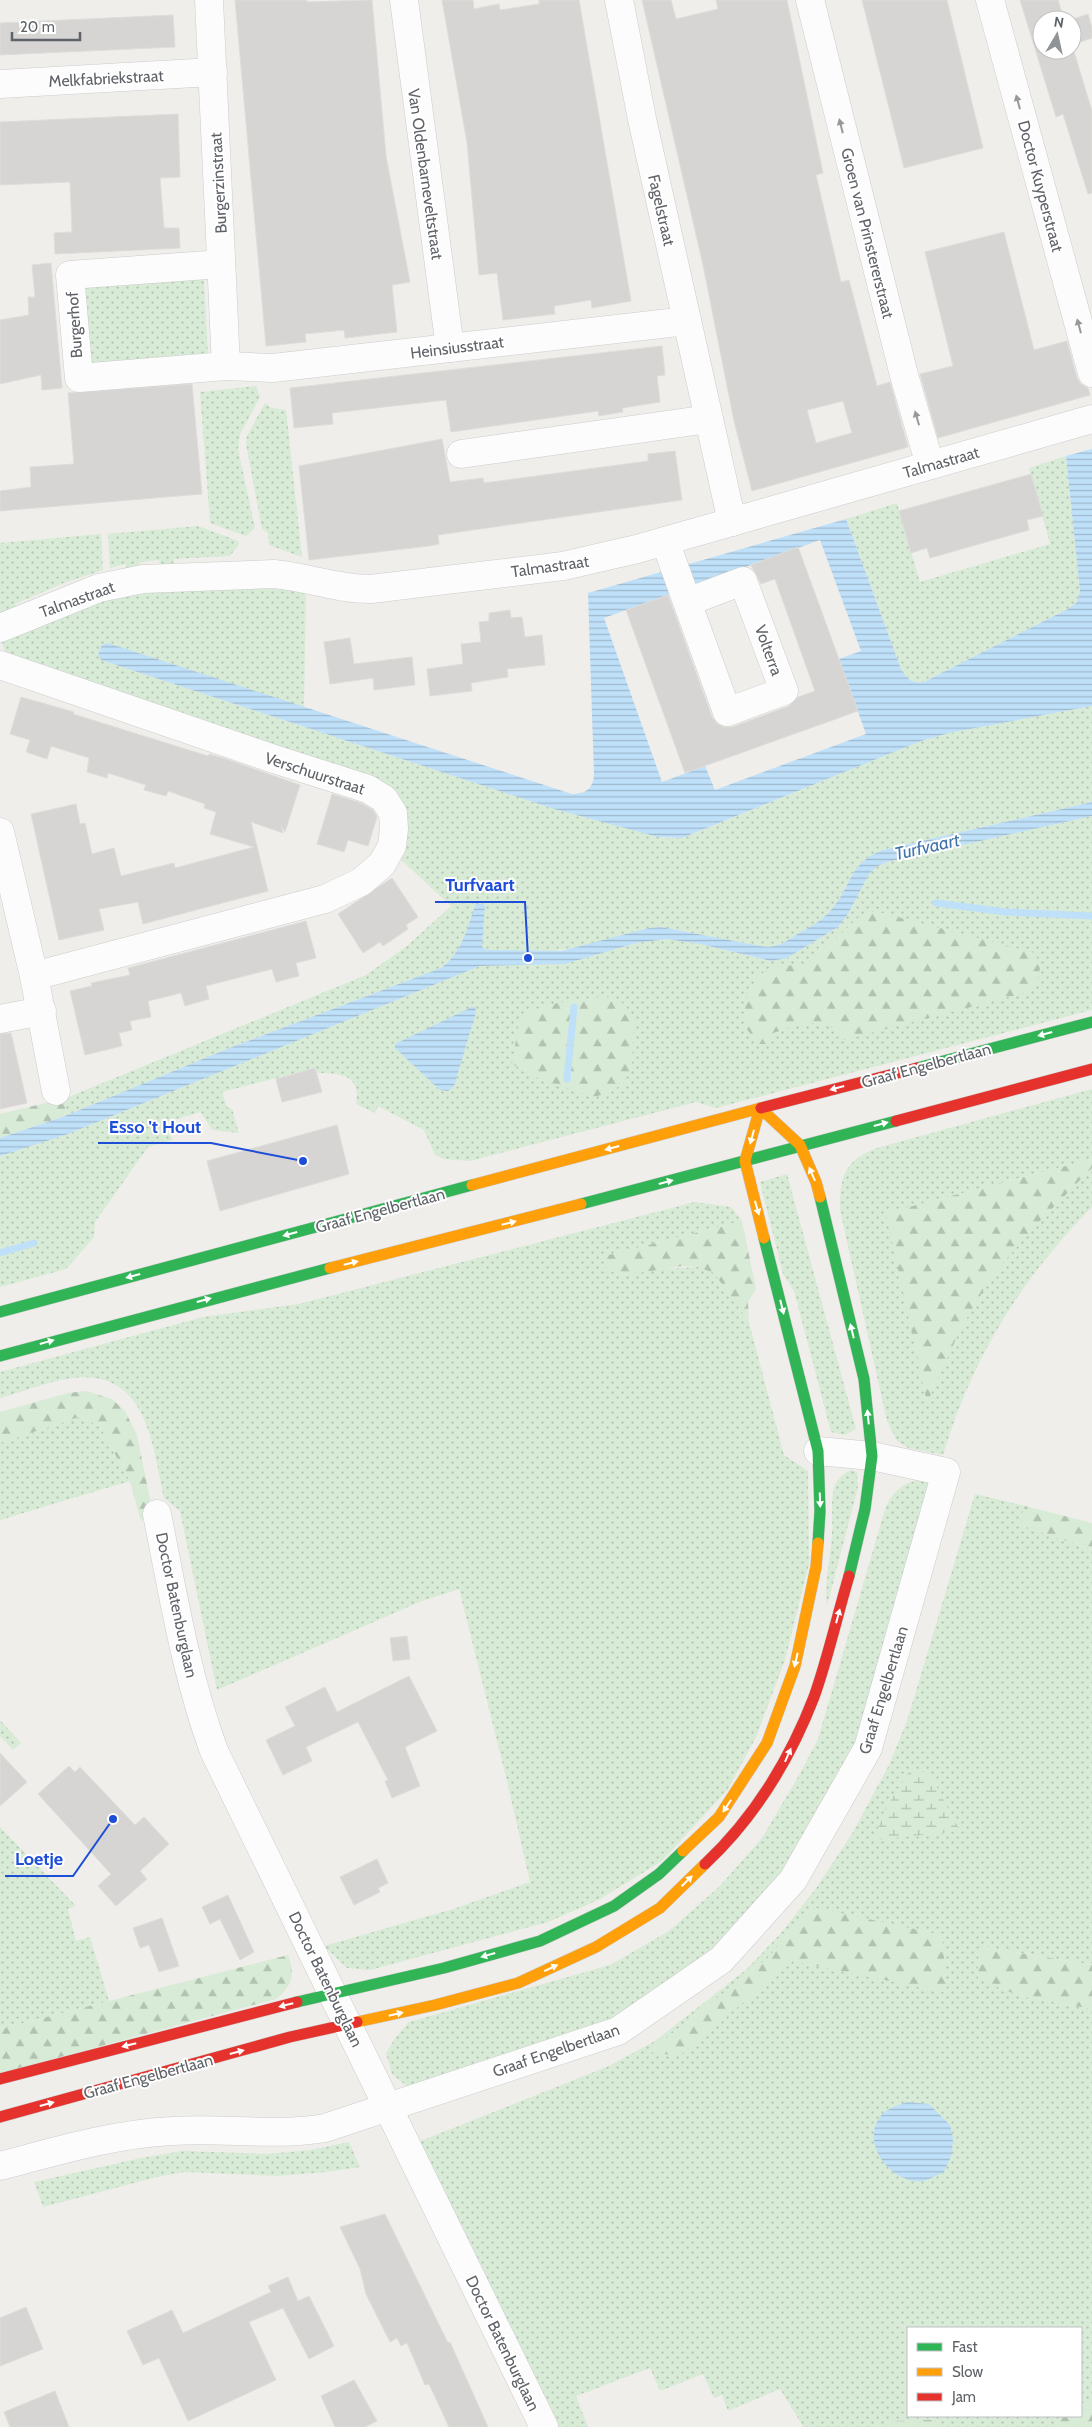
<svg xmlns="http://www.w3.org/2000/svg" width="1092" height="2427" font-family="Cabin,sans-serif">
  <defs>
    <pattern id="grass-dots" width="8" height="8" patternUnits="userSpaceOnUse" patternTransform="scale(1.25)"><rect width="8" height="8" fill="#d8ebd6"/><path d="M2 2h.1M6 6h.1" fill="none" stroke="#b2c2b1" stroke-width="1.8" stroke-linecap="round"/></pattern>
    <pattern id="forest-firs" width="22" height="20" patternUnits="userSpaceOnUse" patternTransform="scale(1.25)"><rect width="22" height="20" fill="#d8ebd6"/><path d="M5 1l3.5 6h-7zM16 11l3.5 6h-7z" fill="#b2c2b1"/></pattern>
    <pattern id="wetland-marsh" width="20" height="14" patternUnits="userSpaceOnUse" patternTransform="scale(1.25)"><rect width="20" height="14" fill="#d8ebd6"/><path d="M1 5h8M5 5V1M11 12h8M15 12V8" fill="none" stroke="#b2c2b1"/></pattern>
    <pattern id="water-rules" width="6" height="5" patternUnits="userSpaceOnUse" patternTransform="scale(1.25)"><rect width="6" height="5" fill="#bfe0f9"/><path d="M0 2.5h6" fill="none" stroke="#9eb9cd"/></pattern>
  </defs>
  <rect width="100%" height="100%" fill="#efeeea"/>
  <!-- grass -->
  <g fill="url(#grass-dots)" fill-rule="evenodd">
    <path d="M204,279L208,357L85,364L81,286Z"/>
    <path d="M256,386L260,397L240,434L238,449L255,528L246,536L210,523L200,392Z"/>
    <path d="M265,403L272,408L286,410L302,557L269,545L268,533L262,529L246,444L247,436Z"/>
    <path d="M1066,456L1080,591L1077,602L1068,609L924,682C912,684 907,679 901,669L846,519L897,503L920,582L1050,544L1029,468Z"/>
    <path d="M198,526L238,541L239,544L230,556L174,559L173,565L160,566L159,560L140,562V566L126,568L125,564L110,568L108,534Z"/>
    <path d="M101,534L103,570L64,583L15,604L18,611L0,617V543Z"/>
    <path d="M217,584L306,589L304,708L108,643L98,655L101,660L554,809L664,838H682L693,834L921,741L949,733L1092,706V802L883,850C849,863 851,885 831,910C822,922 808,928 796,935C784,943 775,949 760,946L661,927L649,928C597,942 542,961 487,950C480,948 471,942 463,939L455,955L441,968L227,1049L65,1116L66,1098L366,975L407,946L451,906L398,857V800L8,660L0,637L139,587Z"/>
    <path d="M1092,816V1010L716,1108L696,1102L470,1161L444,1159L435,1155L424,1130L378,1106L375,1113L356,1104C362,1075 340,1073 317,1073L315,1068L222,1092L227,1107L232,1109L239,1133L212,1130L201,1112L163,1123L173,1140L148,1147L95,1222L94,1237L66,1269L0,1287V1156L68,1134L480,966L565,964L636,943L667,939L700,944L770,961L787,958L838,927L848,914L869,874L876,867L887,862Z"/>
    <path d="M1092,1089V1159L887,1213L927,1402C943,1359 965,1315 991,1277C1016,1240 1060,1200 1092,1168V1207C1022,1277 971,1360 943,1455L908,1448L897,1441L887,1421L840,1210C840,1176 844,1161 877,1148Z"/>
    <path d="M787,1174L856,1429L845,1435L831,1432L794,1291L783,1274L760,1182Z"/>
    <path d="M695,1202L731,1207L742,1221L602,1257L659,1269L698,1267L715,1273L749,1322L784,1455L808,1471L809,1564L785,1660L756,1737L728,1789L662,1861L600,1899L548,1922L370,1970L347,1968L324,1946L453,1909L530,1882L507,1781L459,1589L422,1601L217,1690L180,1511L164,1498C152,1441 146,1365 66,1379C44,1383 22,1392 0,1398V1372L203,1317L299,1304Z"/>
    <path d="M79,1417L99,1425L130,1481L0,1520V1443Z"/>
    <path d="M851,1470L857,1472L858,1487L827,1606C824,1582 831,1557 832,1533C833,1520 831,1506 833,1493C834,1483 841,1474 851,1470Z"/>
    <path d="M918,1480L935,1484L874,1710L836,1793L767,1894L726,1937L673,1981L636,2007L562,2040L409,2088L392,2074L386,2053L396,2037L409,2022L610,1965L669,1931L720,1886L762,1838L798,1777L818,1739L886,1506C894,1491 901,1484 918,1480Z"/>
    <path d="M975,1494L1025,1506L1018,1524L1092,1550V1965L980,1946L978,1978L1020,1996L1092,2009V2400L1081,2404V2328H908V2416H995V2418L999,2416H1064L1050,2427H946L938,2420L895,2421L874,2427H801L803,2426L780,2389L728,2411L722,2395L714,2398L703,2374L660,2391L650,2368L576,2396L588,2427H557L418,2142L609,2066L655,2041L747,1969L781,1933L817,1887L853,1832L889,1765L907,1721ZM812,1907L947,1992L793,1961L650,2051L768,1958ZM929,2104C955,2130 959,2136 944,2172L880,2157L873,2134Z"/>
    <path d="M0,1720L21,1743L13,1750L0,1736Z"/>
    <path d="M0,1827L76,1906L68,1909L76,1941L90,1937L109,2001L0,2029Z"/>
    <path d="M349,2142L360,2167L327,2172L277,2176L184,2172L157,2177L43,2207L34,2182L141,2158L183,2151L267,2154L311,2150Z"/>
  </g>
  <!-- forest -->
  <g fill="url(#forest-firs)">
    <path d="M875,911L1035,953L1040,968L1037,983L1024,993L840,1041L835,1029C815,1017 794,1026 773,1033L770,1044H759L745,1027L743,1018L747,997L757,976L773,967L804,964L813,959L860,916Z"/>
    <path d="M603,997L616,998L625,1005L634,1020L632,1067L623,1084L605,1094L593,1097L532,1076L512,1064L520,1016C546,1003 574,999 603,997Z"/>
    <path d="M66,1098L65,1116L0,1138V1114Z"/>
    <path d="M1092,1159V1168L1035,1226L992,1276L960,1330L927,1403L886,1213Z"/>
    <path d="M742,1221L756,1289L748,1302L749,1322L714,1273L698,1267L683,1266L625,1275L608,1271L601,1257Z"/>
    <path d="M86,1391L112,1399L125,1411L137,1435L151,1504L141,1522L130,1481L99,1425L79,1417L0,1443V1412L68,1393Z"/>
    <path d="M1025,1506L1092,1523V1550L1018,1524Z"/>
    <path d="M812,1907L942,1935L947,1993L793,1961L679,2056L649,2052L768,1958Z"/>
    <path d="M979,1946L1092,1965V2009L1020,1996L978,1979Z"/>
    <path d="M288,1955C296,1975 292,1986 276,1999L0,2073V2029Z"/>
    <path d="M1092,2400V2427H1050L1064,2416H1081V2404Z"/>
    <path d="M923,2420H938L946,2427H874L895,2421Z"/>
  </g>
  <!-- wetland -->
  <path fill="url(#wetland-marsh)" d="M912,1767L931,1776L960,1831L874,1840L884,1811Z"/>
  <!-- water -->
  <g fill="url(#water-rules)" fill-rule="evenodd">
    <path d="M1092,449V706L949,733L921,741L682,838L658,837L554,809L101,660L98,655L102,645L108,643L572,794C585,794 593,789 594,775L588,593L846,519L901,669C907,679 912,684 924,682L1068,609L1077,602L1080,591L1066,456ZM820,540L861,651L839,659L866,734L715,790L705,766L662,782L604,618Z"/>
    <path d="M1092,802V816L887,862L876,867L869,874L848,914L838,927L787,958L771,961L700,944L667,939L636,943L565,964L480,966L68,1134L0,1156V1138L65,1116L227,1049L441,968C462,953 468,926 476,903L485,905L482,947L487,950L561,951L649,928L661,927L760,946C775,949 784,943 796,935C808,928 822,921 831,910C852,886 848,863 883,850Z"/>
    <path d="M472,1007H475L476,1012L454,1086L448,1091L440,1090L395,1048V1044Z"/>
    <path d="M907,2102L929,2104L950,2125L953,2138L952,2154L944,2172C938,2174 930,2180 923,2181C894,2185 862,2147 878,2120C884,2109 896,2106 907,2102Z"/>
  </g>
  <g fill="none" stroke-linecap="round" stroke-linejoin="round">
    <!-- stream -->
    <g stroke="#bfe0f9" stroke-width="7">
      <path d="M936,903L1006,912L1092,916"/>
      <path d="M567,1079L574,1007"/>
      <path d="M0,1253L34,1243"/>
    </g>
  </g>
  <!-- building -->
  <g fill="#d6d5d3" stroke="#deddd9" fill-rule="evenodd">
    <path d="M235,0H307V2L372,0L386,156L410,282L392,285L397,332L345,338L344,330L305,334L306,342L266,346Z"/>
    <path d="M442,0H473L474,9L499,4L500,10L539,4V0H579L631,301L592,308L591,300L554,306L555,314L503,320L497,273L479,275L467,143Z"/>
    <path d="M642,0H671L676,19L718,9L716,0H787L823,173L816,175L841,282L849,280L877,386L890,382L908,447L752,491L734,421L703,265ZM843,401L852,433L816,443L807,410Z"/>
    <path d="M862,0H947L983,148L904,168Z"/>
    <path d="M1020,0H1058L1064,20H1042V50H1072V45L1092,111V193L1088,194L1063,114L1056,117Z"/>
    <path d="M1088,14L1092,28V38L1072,45V20H1070Z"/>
    <path d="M173,15L175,47L0,55V23Z"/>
    <path d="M178,114L180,177L160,178L164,228H179L180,248L55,254L54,233L72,232L70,182L0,185V122Z"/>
    <path d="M1004,232L1034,350L1067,341L1077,378L1081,384L1088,388L1090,395L938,438L920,374L953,366L925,252Z"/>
    <path d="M51,263L62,388L42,390L41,375L0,384V320L29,315L28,297H35L32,265Z"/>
    <path d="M662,346L665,375L657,376L660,402L622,408L623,412L599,416L598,411L451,432L446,400L332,413L333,424L294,428L290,388Z"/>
    <path d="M192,384L202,494L0,511V491L31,487L30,467L74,464L68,393Z"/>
    <path d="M442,439L450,482L483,478L484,483L648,461V454L675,451L682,500L438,535L439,544L429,546L309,560L299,466Z"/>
    <path d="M1031,474L1043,516L1027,520L1029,530L930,558L927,548L911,553L899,511Z"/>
    <path d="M798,547L858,711L685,773L626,610L668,595L712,717L717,724L724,727H732L789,706L798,697L815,691L775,579L761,584L751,565Z"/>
    <path d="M510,610L511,618L522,617L525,637L542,635L545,665L507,669L508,677L471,683L472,691L430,696L427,669L463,664L461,644L481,642L479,622L489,621V613Z"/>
    <path d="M350,638L354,664L412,657L415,685L374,690L373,678L330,684L324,642Z"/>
    <path d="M21,697L74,712L73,714L208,756L209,754L223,758L300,785L285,832L281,826L283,833L251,822L268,891L143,924L138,902L99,909L104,930L59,940L31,814L76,804L80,824L85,823L92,854L114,848L121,876L174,863L175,868L254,847L210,834L216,812L204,808L205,804L168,791L166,796L144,790L146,785L108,773L107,778L87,772L89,758L51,746L47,759L26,752L30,740L10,734Z"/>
    <path d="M332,794L361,803L373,810L377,817L368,846L348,840L344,852L317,844Z"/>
    <path d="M392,878L418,917L406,925L408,929L383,946L380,942L363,953L338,914Z"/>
    <path d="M306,921L316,958L296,963L299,976L276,982L272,969L206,986L209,999L185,1006L181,993L148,1001L151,1017L130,1021L132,1030L119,1033L122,1046L85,1055L70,991L92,986L91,983L130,975L128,968Z"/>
    <path d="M11,1033L27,1103L0,1109V1034Z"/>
    <path d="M315,1068L322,1092L282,1102L276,1079Z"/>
    <path d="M337,1125L349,1174L220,1211L207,1161Z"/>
    <path d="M407,1636L410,1659L393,1661L390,1638Z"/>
    <path d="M409,1676L437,1731L405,1747L420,1786L392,1798L385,1781L388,1780L358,1722L306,1747L312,1761L283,1775L266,1740L295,1726L285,1707L325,1687L337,1712Z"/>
    <path d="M0,1753L27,1782L0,1806Z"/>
    <path d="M69,1766L75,1772L80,1767L135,1825L144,1817L169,1844L140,1871L147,1879L116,1906L98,1886L111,1874L38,1794Z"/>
    <path d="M377,1859L388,1883L378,1888L380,1892L354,1905L340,1877Z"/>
    <path d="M228,1895L254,1952L240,1960L220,1919L210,1924L202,1907Z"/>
    <path d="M162,1918L179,1966L159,1972L149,1945L140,1948L133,1928Z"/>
    <path d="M385,2214L448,2343L450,2342L488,2427H449L429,2384L425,2385L407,2343L401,2346L397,2338L390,2342L366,2294L360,2269L340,2227Z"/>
    <path d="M288,2277L298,2301L309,2296L334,2346L309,2359L283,2308L249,2322L276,2380L188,2421L159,2358L143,2365L127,2331L172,2310L183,2333L271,2292L268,2286Z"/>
    <path d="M26,2307L43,2349L0,2366V2318Z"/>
    <path d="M354,2380L377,2421L365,2427H335L321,2396Z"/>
    <path d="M55,2391L69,2427H10L4,2412Z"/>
  </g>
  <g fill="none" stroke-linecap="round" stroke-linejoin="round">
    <defs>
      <g id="street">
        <path d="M209,0L226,366"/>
        <path d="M404,0L450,348"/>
        <path d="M619,0L642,119L732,522"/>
        <path d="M810,0L904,375L930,465"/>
        <path d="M990,0L1092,373"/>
        <path d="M0,84L213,72"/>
        <path d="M221,264L70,275L79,378L226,366L273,368L687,321"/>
        <path d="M461,454L709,419"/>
        <path d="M665,541L727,712L784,691L743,581L687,602"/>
        <path d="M0,628L99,588L143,579L274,574C308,577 335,589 371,589L563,566L637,549L1092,419"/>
        <path d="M0,665L274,759L368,789L384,799L393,813L394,829L392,846L382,864L361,882L325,899L34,976"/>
        <path d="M0,832L34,976L56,1091"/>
        <path d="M0,1019L42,1011"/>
        <path d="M157,1514C173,1594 186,1675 214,1751L544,2427"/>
        <path d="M0,2166C57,2151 113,2134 172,2131C223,2127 274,2137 325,2128L618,2031L721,1960L793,1880L868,1748L946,1472L872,1456L818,1451"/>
      </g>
      <g id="fast">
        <path d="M917,1068L1092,1022"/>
        <path d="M820,1197L864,1379L872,1456L865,1509L849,1576"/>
        <path d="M581,1204L896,1121"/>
        <path d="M764,1238L818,1451L820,1511L818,1543"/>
        <path d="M0,1312L472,1185"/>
        <path d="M0,1356L330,1268"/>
        <path d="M297,2002L444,1968L540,1941L614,1906L659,1874L683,1851"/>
      </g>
      <g id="slow">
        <path d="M472,1185L761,1108"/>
        <path d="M764,1238L745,1161L760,1108L800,1145L816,1182L820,1197"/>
        <path d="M330,1268L581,1204"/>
        <path d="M683,1851L719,1817L767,1743L795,1666L816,1567L818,1543"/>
        <path d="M357,2022L435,2005L518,1983L596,1947L660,1908L705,1864"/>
      </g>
      <g id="jam">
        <path d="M761,1108L917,1068"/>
        <path d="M896,1121L1092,1069"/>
        <path d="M705,1864C754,1818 790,1759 814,1697C828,1658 837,1616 849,1576"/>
        <path d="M0,2079L297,2002"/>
        <path d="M0,2117L290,2037L357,2022"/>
      </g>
    </defs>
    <!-- street casing -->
    <use href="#street" stroke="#cbcccc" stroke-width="29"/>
    <!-- fast casing -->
    <use href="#fast" stroke="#cacacb" stroke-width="12"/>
    <!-- slow casing -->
    <use href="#slow" stroke="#cacacb" stroke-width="12"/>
    <!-- jam casing -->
    <use href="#jam" stroke="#cacacb" stroke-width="12"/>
    <!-- street -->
    <use href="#street" stroke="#fdfcfc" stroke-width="28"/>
    <!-- fast -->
    <use href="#fast" stroke="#30b455" stroke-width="11"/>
    <!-- slow -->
    <use href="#slow" stroke="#ff9f0a" stroke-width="11"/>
    <!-- jam -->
    <use href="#jam" stroke="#e5322d" stroke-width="11"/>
  </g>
  <!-- one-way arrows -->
  <defs><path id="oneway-solid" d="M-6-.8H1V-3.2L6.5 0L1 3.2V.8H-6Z" transform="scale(1.25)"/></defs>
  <g fill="#96999c">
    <use href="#oneway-solid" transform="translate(1018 102) rotate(-105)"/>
    <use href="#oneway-solid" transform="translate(841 126) rotate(-104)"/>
    <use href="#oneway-solid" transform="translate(1079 326) rotate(-105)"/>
    <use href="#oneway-solid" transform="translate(917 418) rotate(-106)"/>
  </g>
  <g fill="#fff">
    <use href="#oneway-solid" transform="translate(1045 1034) rotate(165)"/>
    <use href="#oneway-solid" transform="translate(837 1088) rotate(165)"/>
    <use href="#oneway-solid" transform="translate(881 1124) rotate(-15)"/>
    <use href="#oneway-solid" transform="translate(752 1137) rotate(106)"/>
    <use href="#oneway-solid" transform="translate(612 1148) rotate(165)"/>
    <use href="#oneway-solid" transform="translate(812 1174) rotate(-114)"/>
    <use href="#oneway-solid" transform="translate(666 1182) rotate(-15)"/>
    <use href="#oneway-solid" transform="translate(757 1208) rotate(74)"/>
    <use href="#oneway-solid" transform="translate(509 1223) rotate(-14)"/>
    <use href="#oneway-solid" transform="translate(290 1234) rotate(165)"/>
    <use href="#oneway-solid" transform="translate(351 1263) rotate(-14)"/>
    <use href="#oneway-solid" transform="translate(133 1276) rotate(165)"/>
    <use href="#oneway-solid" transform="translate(204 1300) rotate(-15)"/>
    <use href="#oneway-solid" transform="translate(782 1307) rotate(76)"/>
    <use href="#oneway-solid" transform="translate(852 1331) rotate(-104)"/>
    <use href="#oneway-solid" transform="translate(47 1342) rotate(-16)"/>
    <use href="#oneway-solid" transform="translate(868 1417) rotate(-96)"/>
    <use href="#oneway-solid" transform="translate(820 1500) rotate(88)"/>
    <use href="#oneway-solid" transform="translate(838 1616) rotate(-75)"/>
    <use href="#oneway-solid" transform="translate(796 1660) rotate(103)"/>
    <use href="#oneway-solid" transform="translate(788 1755) rotate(-66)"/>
    <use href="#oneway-solid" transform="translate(727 1806) rotate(123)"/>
    <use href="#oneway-solid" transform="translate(687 1881) rotate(-44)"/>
    <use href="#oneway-solid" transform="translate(488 1955) rotate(164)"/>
    <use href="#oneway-solid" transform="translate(551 1968) rotate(-25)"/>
    <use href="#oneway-solid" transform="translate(286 2005) rotate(166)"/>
    <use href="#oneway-solid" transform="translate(396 2014) rotate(-13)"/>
    <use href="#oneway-solid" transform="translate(129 2045) rotate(166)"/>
    <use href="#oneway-solid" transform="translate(237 2052) rotate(-15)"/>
    <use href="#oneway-solid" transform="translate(47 2104) rotate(-15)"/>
  </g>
  <g text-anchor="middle" stroke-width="4" stroke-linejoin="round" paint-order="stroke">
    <!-- street labels -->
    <g font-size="16" fill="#5f6368" stroke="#fff">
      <text transform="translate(106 78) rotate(-3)" y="6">Melkfabriekstraat</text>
      <text transform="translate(426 174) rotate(82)" y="6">Van Oldenbarneveltstraat</text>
      <text transform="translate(218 183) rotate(-93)" y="6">Burgerzinstraat</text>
      <text transform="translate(1041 186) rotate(75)" y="6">Doctor Kuyperstraat</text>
      <text transform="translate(662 210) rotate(77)" y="6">Fagelstraat</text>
      <text transform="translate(868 233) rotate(76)" y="6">Groen van Prinstererstraat</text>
      <text transform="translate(74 325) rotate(-94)" y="6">Burgerhof</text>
      <text transform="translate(457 347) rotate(-7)" y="6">Heinsiusstraat</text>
      <text transform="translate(941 462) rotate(-16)" y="6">Talmastraat</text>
      <text transform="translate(550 566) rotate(-8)" y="6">Talmastraat</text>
      <text transform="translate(77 599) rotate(-20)" y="6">Talmastraat</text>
      <text transform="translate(769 650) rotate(70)" y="6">Volterra</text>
      <text transform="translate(315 773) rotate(18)" y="6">Verschuurstraat</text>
      <text transform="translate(926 1065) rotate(-15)" y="6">Graaf Engelbertlaan</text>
      <text transform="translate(380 1210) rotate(-15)" y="6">Graaf Engelbertlaan</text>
      <text transform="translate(177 1605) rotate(78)" y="6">Doctor Batenburglaan</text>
      <text transform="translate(883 1690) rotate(-73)" y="6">Graaf Engelbertlaan</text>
      <text transform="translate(326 1979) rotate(64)" y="6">Doctor Batenburglaan</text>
      <text transform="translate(556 2050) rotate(-19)" y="6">Graaf Engelbertlaan</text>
      <text transform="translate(148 2076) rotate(-15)" y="6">Graaf Engelbertlaan</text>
      <text transform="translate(503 2343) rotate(64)" y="6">Doctor Batenburglaan</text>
    </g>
    <!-- water labels -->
    <g font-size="18" font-style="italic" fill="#4174aa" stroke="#fff">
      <text transform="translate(927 847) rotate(-13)" y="6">Turfvaart</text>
    </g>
  </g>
  <!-- callouts -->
  <path fill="none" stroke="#1d4ed8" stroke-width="2" d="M528 958L525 902H435M303 1161L211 1143H98M113 1819L73 1876H5"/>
  <g fill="#1d4ed8" stroke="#fff" stroke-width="2">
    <circle cx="528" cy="958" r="5"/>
    <circle cx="303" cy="1161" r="5"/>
    <circle cx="113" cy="1819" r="5"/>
  </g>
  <g font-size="18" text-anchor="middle" font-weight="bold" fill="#1d4ed8" stroke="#fff" stroke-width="4" stroke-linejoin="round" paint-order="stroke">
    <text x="480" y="891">Turfvaart</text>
    <text x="155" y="1133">Esso 't Hout</text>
    <text x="39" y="1865">Loetje</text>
  </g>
  <!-- legend -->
  <rect x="907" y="2327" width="175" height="90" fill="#ffffff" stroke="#bfc1c3"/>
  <rect x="917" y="2343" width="25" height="8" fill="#30b455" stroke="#bfc1c3"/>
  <text x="952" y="2352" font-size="15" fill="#5f6368">Fast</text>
  <rect x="917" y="2368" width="25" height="8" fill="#ff9f0a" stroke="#bfc1c3"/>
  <text x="952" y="2377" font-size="15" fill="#5f6368">Slow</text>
  <rect x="917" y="2393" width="25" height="8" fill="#e5322d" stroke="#bfc1c3"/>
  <text x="952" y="2402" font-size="15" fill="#5f6368">Jam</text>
  <!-- north arrow -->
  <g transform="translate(1057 35) rotate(9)"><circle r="24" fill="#ffffff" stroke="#bfc1c3"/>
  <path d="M0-4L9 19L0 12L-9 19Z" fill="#919496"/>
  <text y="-8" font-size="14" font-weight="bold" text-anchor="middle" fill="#5f6368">N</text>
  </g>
  <!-- scale -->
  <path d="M12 32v8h68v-8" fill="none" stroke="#5f6368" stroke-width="2.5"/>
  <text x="20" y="32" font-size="15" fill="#5f6368" stroke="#ffffff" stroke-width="4" paint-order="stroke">20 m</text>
</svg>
